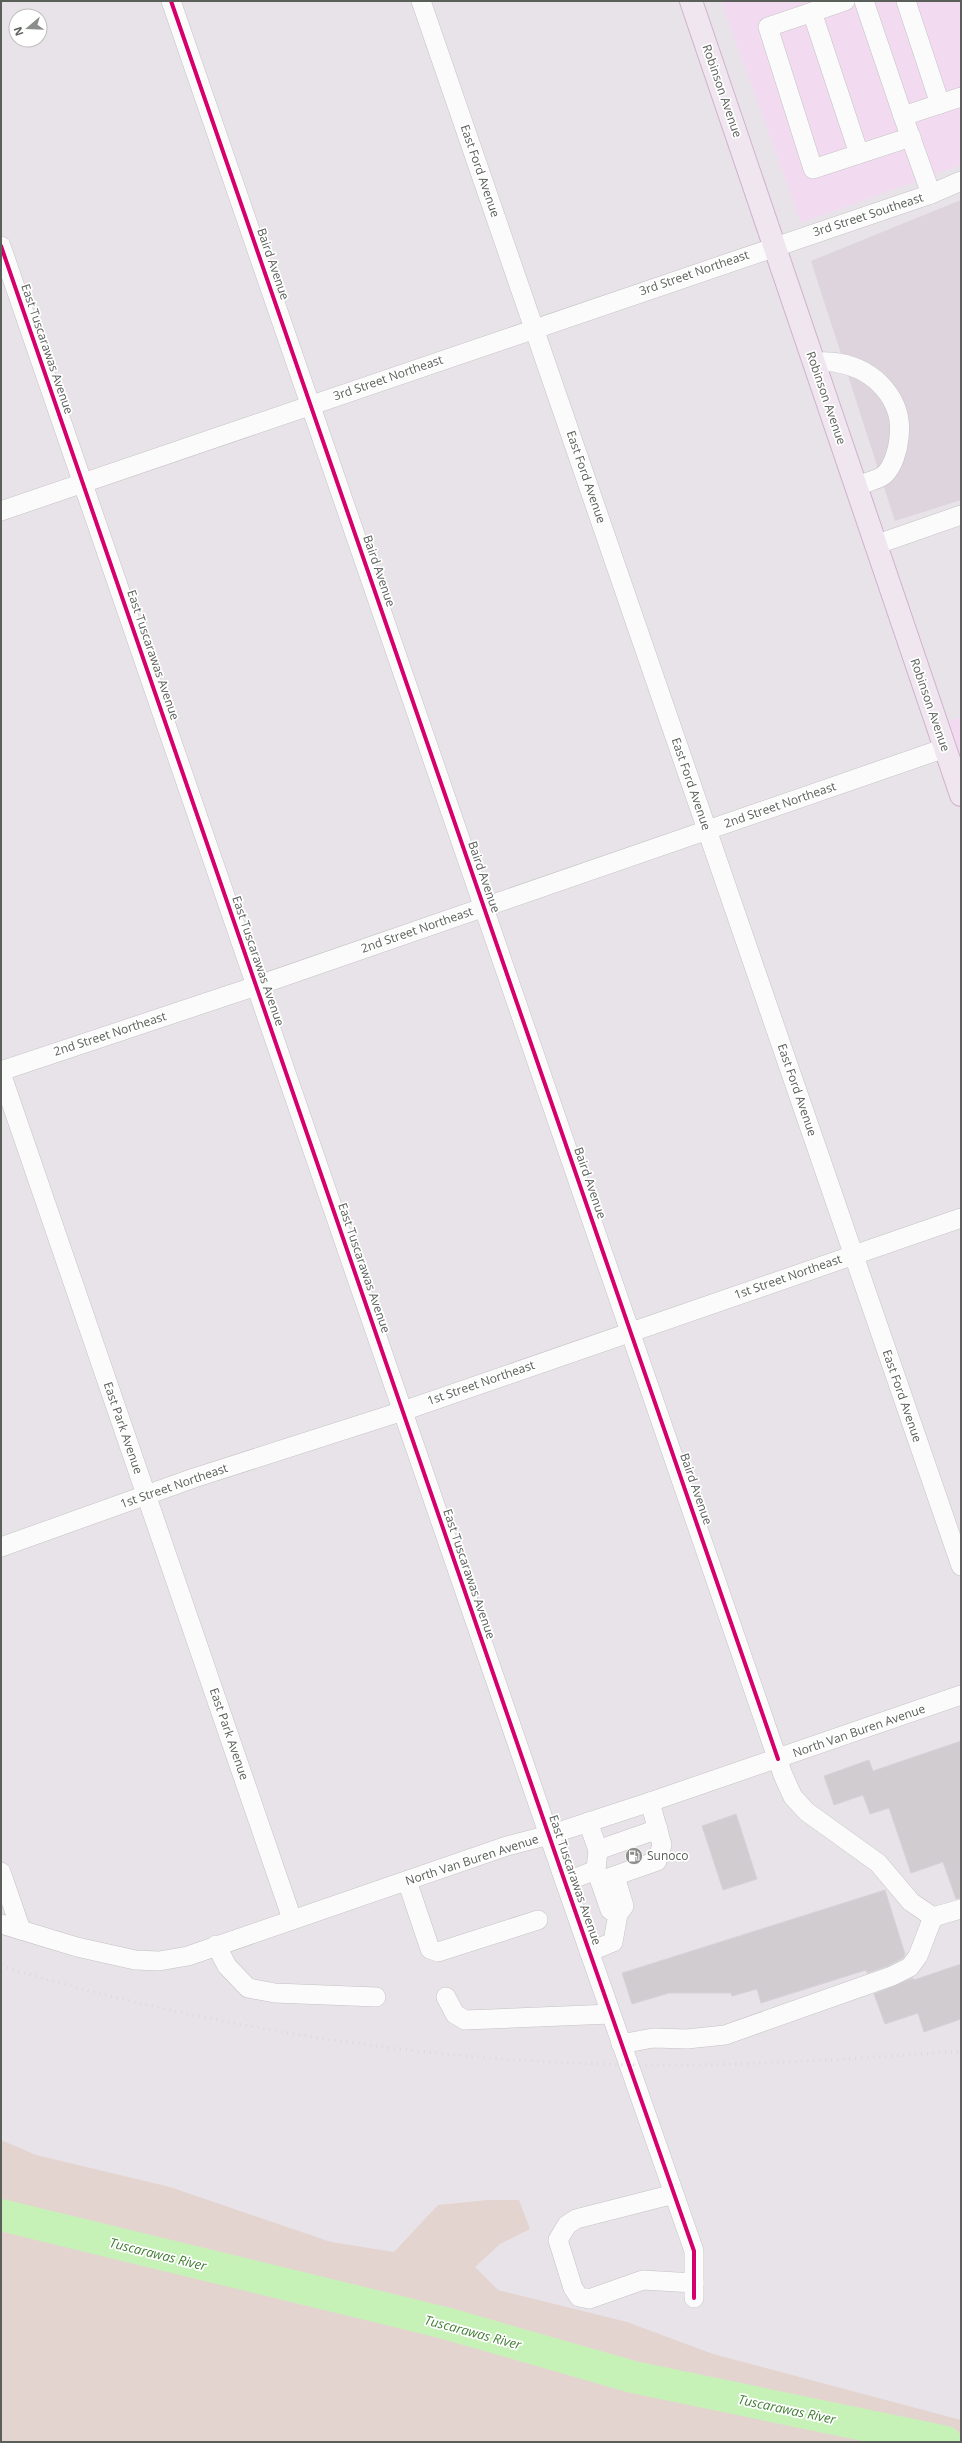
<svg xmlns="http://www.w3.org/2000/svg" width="962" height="2443" font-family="'Open Sans',sans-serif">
  <rect width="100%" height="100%" fill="#e8e3e8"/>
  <!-- commercial -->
  <g fill="#f2dbf1">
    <path d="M721,1H961V165L801,223Z"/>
    <path d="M961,717V795L937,725Z"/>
  </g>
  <!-- education -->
  <path fill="#ddd4dd" d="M961,200V500L895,521L811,261Z"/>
  <!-- green -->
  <path fill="#e4d4d0" d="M1,2140L36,2155L170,2187L331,2242L394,2252L438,2205L488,2200H519L530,2229L500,2244L475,2267L498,2290L627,2322L713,2354L961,2420V2442H1Z"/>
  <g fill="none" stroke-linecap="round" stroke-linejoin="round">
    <!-- river -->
    <path stroke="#c7f2b7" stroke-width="32" d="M1,2215L445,2323L633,2377L946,2442"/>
  </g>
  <!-- building -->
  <g fill="#d0ccd0" stroke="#d7d2d8">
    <path d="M961,1741V1898L956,1899L943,1862L911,1873L889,1808L870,1814L863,1795L834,1805L824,1776L869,1760L873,1771Z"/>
    <path d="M736,1814L757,1879L723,1890L702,1826Z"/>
    <path d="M885,1890L905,1954L903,1958L888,1966L867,1973L866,1970L761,2003L757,1989L732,1996L731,1993H669L632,2004L622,1973Z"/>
    <path d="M961,1964V2019L924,2032L918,2013L885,2024L874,1994L913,1978L914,1980Z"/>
  </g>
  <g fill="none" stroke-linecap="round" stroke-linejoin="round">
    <defs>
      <g id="minor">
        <path d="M171,1L783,1775L793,1797L807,1812L878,1863L911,1902L933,1917L961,1909"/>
        <path d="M421,1L961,1566"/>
        <path d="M845,1L768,27L813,169L911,137"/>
        <path d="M864,1L903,116"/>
        <path d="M906,1L940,104"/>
        <path d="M812,12L859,154"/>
        <path d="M931,194L903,116L961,97"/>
        <path d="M1,246L565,1882L694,2251V2298"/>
        <path d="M814,362C822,362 831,361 838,363C875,369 904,400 899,438C898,450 893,467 884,475C878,480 864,483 856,486"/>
        <path d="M1,511L931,194L961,181"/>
        <path d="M875,545L961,515"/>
        <path d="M1,1071L256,986L945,748"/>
        <path d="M1,1073L292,1919"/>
        <path d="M1,1547L194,1478L403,1411L961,1218"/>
        <path d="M588,1822L598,1850L596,1870L600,1881"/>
        <path d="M598,1850L658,1829"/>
        <path d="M1,1872L21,1930"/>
        <path d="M615,1876L624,1906L618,1914"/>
        <path d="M407,1881L430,1949L438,1952L538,1920"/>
        <path d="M565,1882L596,1870"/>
        <path d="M1,1924L77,1947L135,1960L159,1961L188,1956L507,1846L549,1835L650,1802L961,1695"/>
        <path d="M216,1945L227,1966L248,1988L275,1993L376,1997"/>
        <path d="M589,1952L613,1942L618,1914L610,1910L600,1881L657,1861L662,1845L650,1802"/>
        <path d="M446,1997L455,2014L465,2020L611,2014"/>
        <path d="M621,2044L653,2038L687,2039L725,2035L892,1976L910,1967L918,1956L933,1917"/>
        <path d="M674,2194L576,2219L567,2225L558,2240L573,2288L579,2297L589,2299L643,2280L694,2283"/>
      </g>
      <path id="major" d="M691,1L961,795"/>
    </defs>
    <!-- minor casing -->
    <use href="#minor" stroke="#c4c3c3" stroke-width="20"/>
    <!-- major casing -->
    <use href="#major" stroke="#cfb2ce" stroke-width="24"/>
    <!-- minor -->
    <use href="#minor" stroke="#fcfbfc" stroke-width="19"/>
    <!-- major -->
    <use href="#major" stroke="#f0e6ef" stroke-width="22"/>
    <!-- rail -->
    <path stroke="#dadada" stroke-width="3" stroke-dasharray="1 5" stroke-linecap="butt" d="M1,1966C193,2024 395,2057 596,2064C718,2068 839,2060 961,2051"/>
    <defs>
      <g id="cycleway">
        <path d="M171,1L778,1759"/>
        <path d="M1,246L565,1882L694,2251V2298"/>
      </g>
    </defs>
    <!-- cycleway casing -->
    <use href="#cycleway" stroke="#fff" stroke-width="6"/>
    <!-- cycleway -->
    <use href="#cycleway" stroke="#d6006c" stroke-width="4"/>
  </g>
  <!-- icons -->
  <defs>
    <symbol id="fuel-disc" viewBox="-11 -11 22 22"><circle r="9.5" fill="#8c8e8b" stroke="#fff"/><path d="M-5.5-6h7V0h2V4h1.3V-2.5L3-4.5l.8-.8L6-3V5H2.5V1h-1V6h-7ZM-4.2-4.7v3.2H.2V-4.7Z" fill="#fff"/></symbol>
  </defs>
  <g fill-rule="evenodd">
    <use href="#fuel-disc" x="624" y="1846" width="20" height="20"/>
  </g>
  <g text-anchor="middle" stroke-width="3.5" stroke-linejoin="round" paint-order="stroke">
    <!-- street labels -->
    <g font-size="12" fill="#5a6059" stroke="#fff">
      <text transform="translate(722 91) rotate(71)" y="4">Robinson Avenue</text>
      <text transform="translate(480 171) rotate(71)" y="4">East Ford Avenue</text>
      <text transform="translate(868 215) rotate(-18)" y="4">3rd Street Southeast</text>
      <text transform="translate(273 264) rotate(71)" y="4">Baird Avenue</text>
      <text transform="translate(694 273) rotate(-19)" y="4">3rd Street Northeast</text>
      <text transform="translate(47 349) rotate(71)" y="4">East Tuscarawas Avenue</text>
      <text transform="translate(388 378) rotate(-19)" y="4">3rd Street Northeast</text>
      <text transform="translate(826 398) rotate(71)" y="4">Robinson Avenue</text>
      <text transform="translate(586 477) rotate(71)" y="4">East Ford Avenue</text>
      <text transform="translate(379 571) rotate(71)" y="4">Baird Avenue</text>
      <text transform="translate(153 655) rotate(71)" y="4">East Tuscarawas Avenue</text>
      <text transform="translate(930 705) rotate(71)" y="4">Robinson Avenue</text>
      <text transform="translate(691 784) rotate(71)" y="4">East Ford Avenue</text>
      <text transform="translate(780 805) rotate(-19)" y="4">2nd Street Northeast</text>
      <text transform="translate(484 877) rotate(71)" y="4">Baird Avenue</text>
      <text transform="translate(417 930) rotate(-19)" y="4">2nd Street Northeast</text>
      <text transform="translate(258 961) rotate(71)" y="4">East Tuscarawas Avenue</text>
      <text transform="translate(110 1034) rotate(-18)" y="4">2nd Street Northeast</text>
      <text transform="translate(797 1090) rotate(71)" y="4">East Ford Avenue</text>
      <text transform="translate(590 1183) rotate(71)" y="4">Baird Avenue</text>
      <text transform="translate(364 1268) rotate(71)" y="4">East Tuscarawas Avenue</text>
      <text transform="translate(788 1277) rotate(-19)" y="4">1st Street Northeast</text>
      <text transform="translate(481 1383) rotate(-19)" y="4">1st Street Northeast</text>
      <text transform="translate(902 1396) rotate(71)" y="4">East Ford Avenue</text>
      <text transform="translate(123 1428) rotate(71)" y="4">East Park Avenue</text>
      <text transform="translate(174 1486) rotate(-19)" y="4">1st Street Northeast</text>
      <text transform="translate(696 1489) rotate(71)" y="4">Baird Avenue</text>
      <text transform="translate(469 1574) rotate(71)" y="4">East Tuscarawas Avenue</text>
      <text transform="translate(859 1731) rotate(-19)" y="4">North Van Buren Avenue</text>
      <text transform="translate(229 1734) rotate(71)" y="4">East Park Avenue</text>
      <text transform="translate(472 1860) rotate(-18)" y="4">North Van Buren Avenue</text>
      <text transform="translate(575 1880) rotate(71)" y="4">East Tuscarawas Avenue</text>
    </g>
    <!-- poi labels -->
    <g font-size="12" fill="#5a6059" stroke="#fff" text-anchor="start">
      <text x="647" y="1860">Sunoco</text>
    </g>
    <!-- water labels -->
    <g font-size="13" font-style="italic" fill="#427e34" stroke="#fff">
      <text transform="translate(158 2254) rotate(14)" y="5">Tuscarawas River</text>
      <text transform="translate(473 2332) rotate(15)" y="5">Tuscarawas River</text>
      <text transform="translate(787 2409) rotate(12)" y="5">Tuscarawas River</text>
    </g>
  </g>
  <!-- border -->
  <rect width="962" height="2443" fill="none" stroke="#5a6059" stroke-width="4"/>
  <!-- north arrow -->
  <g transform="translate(28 28) rotate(251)"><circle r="19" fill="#ffffff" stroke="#bdbfbd"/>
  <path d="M0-3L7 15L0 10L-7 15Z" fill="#8c8e8b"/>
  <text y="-6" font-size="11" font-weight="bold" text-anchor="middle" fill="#5a6059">N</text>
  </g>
</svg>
